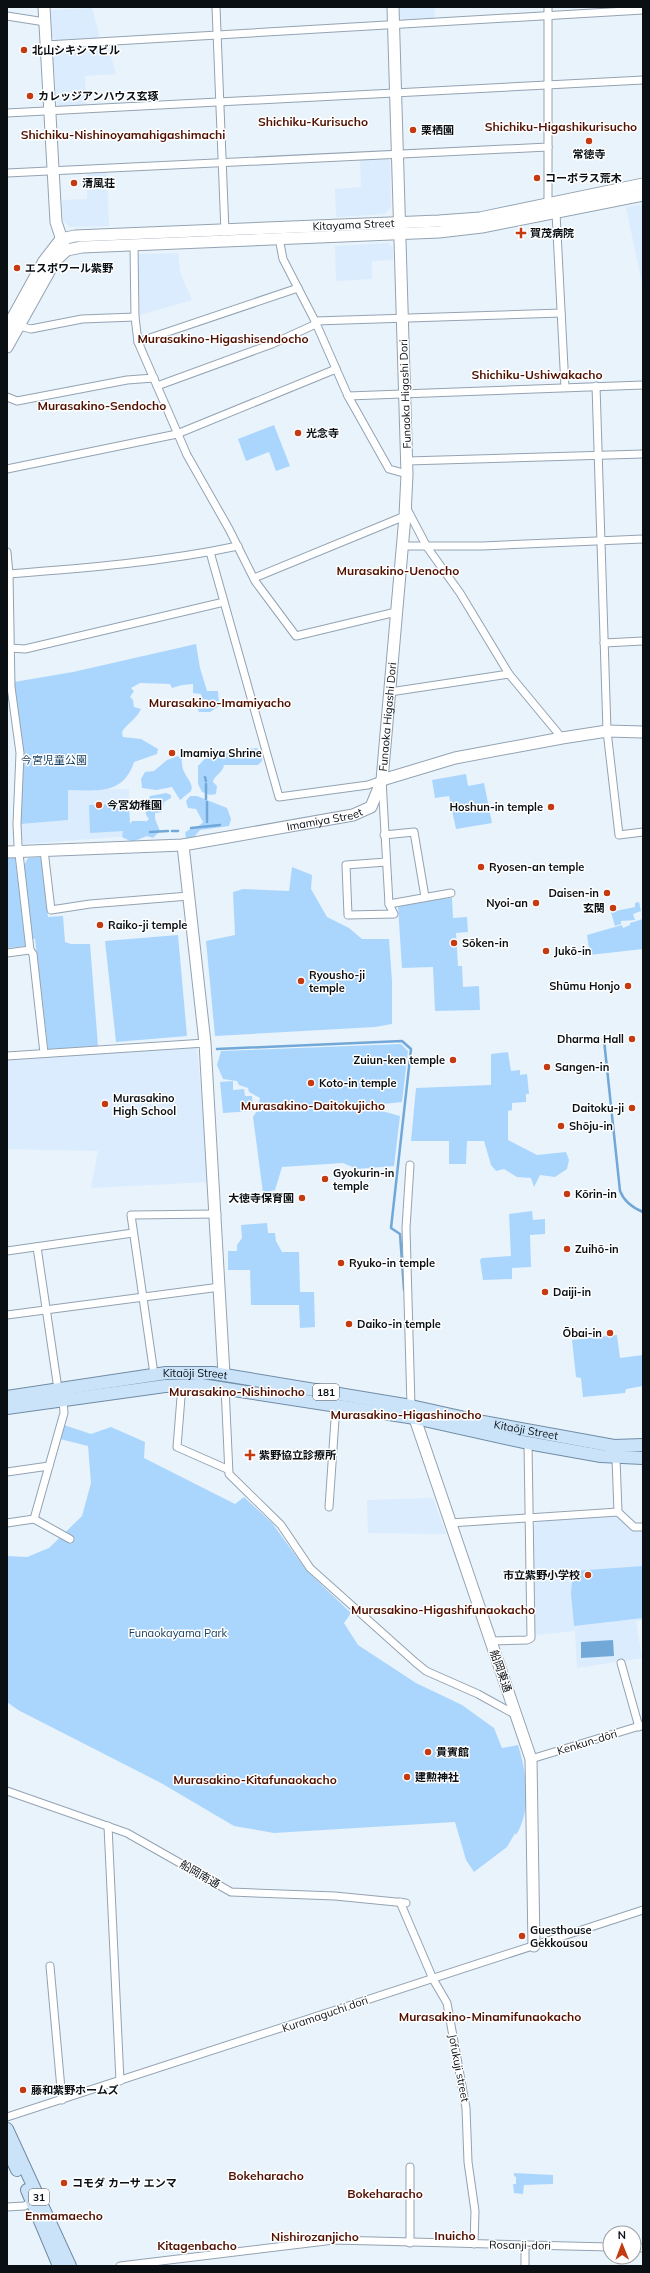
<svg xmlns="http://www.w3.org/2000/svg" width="650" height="2273" font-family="Mulish,'Noto Sans JP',sans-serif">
  <rect width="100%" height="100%" fill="#e9f3fc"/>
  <!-- built -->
  <g fill="#daecfd">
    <path d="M399,7H434L435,18L404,20L399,16Z"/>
    <path d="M92,8L99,34L97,39L57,41L52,37L51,10Z"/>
    <path d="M108,46L116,74L85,76L86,106L60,107L57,106L53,52L56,48Z"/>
    <path d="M386,158L390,161L391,207L384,214L336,217L335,189L361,187L360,159Z"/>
    <path d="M87,172H107L109,226L70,227L63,221L62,200L87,199Z"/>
    <path d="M643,204V289L626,207Z"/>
    <path d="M388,243L393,248V260L372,261V279L336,281L335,246Z"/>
    <path d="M178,253L180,272L192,300L140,315L138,254Z"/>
    <path d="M129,789L130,836L24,844L22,840L21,824L68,820V790Z"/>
    <path d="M197,1046L209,1182L91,1188L98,1151L7,1149V1059Z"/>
    <path d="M433,1498L446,1534L368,1533L367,1500Z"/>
    <path d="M613,1516L619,1518L632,1530L643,1531V1620L636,1621L642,1658L577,1668L575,1631L534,1635L533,1526L540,1519Z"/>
  </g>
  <!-- green -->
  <g fill="#aad6fe">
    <path d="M274,425L290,466L276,471L269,452L246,461L238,439Z"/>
    <path d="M196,644L200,668L207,691H218L219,706L210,712H199L196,705L202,701L201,694L193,693V684L182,685L172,688L170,684L140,683L131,688L134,691L130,697L133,700L134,707L141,709C137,719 127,723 122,732L123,737L141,739L158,749L157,754L134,762C123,796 96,790 68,790V820L21,824L14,682L73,672Z"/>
    <path d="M257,748L262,755V761L258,765H224C223,773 214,775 213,782L217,786L216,794L210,795L202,792L198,784V766L214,749L223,755L235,750L245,751L249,749Z"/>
    <path d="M178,756L182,758C180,776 195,781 191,791L180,800L172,787L156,790L142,788L141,779L145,772L154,771L167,760Z"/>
    <path d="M466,774L468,786L484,783L492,823L456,829L449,796L435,798L432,780Z"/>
    <path d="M166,793L171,795V798L164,802L162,812L155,813V819L160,831L153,838L147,836L132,842L122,837L123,831L90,833L89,805L115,804L116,808H129L130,824L132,821H147L149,819C142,812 147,804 150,796Z"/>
    <path d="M190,796H197L227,808L231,819L229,826L200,830L193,838H186L185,833C190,827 199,828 203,822L196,809L188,808L186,801Z"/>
    <path d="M42,857L48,917L63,916L65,942L71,944H90L98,1046L48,1049L35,939H30L23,867L28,858Z"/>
    <path d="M7,858H15L27,946L7,948Z"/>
    <path d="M292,867L312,875L311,889L327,917L349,928L362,939H389L392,981V1024L375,1027L215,1036L206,941L235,935L233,892L243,889L289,891Z"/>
    <path d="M452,898L453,918L467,917L468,932L456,933L458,966H462L463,987L479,986L480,1010L435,1011L433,967L402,968L398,907L426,900Z"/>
    <path d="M639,902L641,911L633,914L635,920L621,921V924L615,926L611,912L635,907V903Z"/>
    <path d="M643,919V949L590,955L587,935L622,925L623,928L630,925V923Z"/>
    <path d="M178,935L187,1036L116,1042L105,941Z"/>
    <path d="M401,1044L408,1051L402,1102L383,1104L382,1111L400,1116L394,1166L357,1169L343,1163L282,1167L275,1190L263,1193L253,1117L258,1109L260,1098L249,1092L248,1088L239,1085L237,1081L223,1079L217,1065L221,1051Z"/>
    <path d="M508,1052L511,1071L520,1070V1075L527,1074L529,1094H526V1102L512,1103V1110L508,1111V1140L537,1155L566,1152L569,1160L567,1169L555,1177L540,1175L534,1187L531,1178L517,1177L504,1169L496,1171L491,1165L484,1141H467L466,1164H449V1141H411L416,1088L491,1085V1054Z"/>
    <path d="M233,1081V1090L244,1089L245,1096H252L253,1111L223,1113L220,1082Z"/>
    <path d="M532,1211L533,1220L545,1219V1234L530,1235L531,1267L512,1268V1279L483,1280L480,1260L482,1258L511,1256L509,1214Z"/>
    <path d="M267,1223L268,1233H275L276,1241L282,1252H299L300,1292H314L315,1327L300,1328L299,1305H251L250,1270H228V1251H237V1245L242,1238L241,1225Z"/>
    <path d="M617,1335L620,1358L643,1355V1386L626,1389L625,1393L583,1397L581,1378L576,1377L572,1340Z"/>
    <path d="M64,1425L91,1434L111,1427L145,1442L144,1458L235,1504L244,1497L272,1523L307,1571L351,1613L344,1623L358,1645L416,1683L462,1705L494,1728L502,1748L518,1745C527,1773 532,1810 516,1835L515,1833L507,1847L474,1872L466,1860L455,1822L274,1833L234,1826L161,1783L18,1710L7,1702V1556L27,1557L49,1548L82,1516L91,1483L88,1446L60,1439Z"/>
    <path d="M643,1566V1618L574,1626L571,1593L573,1571Z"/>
    <path d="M514,2173L553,2175V2184L524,2185L523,2194L514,2193L513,2184H516V2177L514,2176Z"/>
  </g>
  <!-- water -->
  <path fill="#72a8d8" d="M613,1640L614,1656L581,1658V1642Z"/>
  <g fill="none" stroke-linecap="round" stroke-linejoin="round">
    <!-- stream -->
    <g stroke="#72a8d8" stroke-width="2.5">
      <path d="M205,777L206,781"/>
      <path d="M206,784V799"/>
      <path d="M207,802V822"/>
      <path d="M191,828L220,825"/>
      <path d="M172,831H178"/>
      <path d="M150,832L168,831"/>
      <path d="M604,1040L620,1191C624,1201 633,1208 643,1212"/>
      <path d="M217,1049L402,1041L411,1049L391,1228L400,1234L404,1290"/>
    </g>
    <defs>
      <g id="street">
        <path d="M216,7L225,232"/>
        <path d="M548,7V204L556,213L565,387"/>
        <path d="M7,16L45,22"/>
        <path d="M46,45L643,10"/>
        <path d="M7,113L643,80"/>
        <path d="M7,173L548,147"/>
        <path d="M279,238L283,259L315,321L348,396L389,469L407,474"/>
        <path d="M134,245L135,317L138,342L187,455L229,529L255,581L296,636L396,612"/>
        <path d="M315,321L561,313"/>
        <path d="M19,326L31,329L82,319L135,317"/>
        <path d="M138,342L298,288"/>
        <path d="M157,386L272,344L316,324"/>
        <path d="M596,386L607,731L619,835L643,832"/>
        <path d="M348,396L643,385"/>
        <path d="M7,397L17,401L127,380L154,378"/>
        <path d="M407,461L643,454"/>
        <path d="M7,469L177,434L336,369"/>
        <path d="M406,507L427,547L460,593L509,674L562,738"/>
        <path d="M403,546H482L643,539"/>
        <path d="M7,552L9,574L11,687L20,753L17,824L18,845L30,950L33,954L44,1053"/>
        <path d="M210,552L279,797L368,785L382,780L389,904L394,914L348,915L346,865L386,862"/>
        <path d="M9,574C86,568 163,562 238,546"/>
        <path d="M254,578L405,516"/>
        <path d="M604,643L643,641"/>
        <path d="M9,648L25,649L224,602"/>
        <path d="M390,692L509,674"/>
        <path d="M384,835L414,832L425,897"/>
        <path d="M44,850L51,910L90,904L189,896"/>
        <path d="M389,904L451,893"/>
        <path d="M7,953L30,950"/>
        <path d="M7,1056L205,1043"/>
        <path d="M410,1165L406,1228L411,1406"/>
        <path d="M7,1251L133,1233"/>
        <path d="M7,1315L220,1287"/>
        <path d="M154,1374L131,1215L217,1214"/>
        <path d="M182,1385L177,1447L227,1469"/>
        <path d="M225,1387L229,1474L281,1525L310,1568L415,1662L426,1671L478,1694L516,1715"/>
        <path d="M616,1458L618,1512"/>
        <path d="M7,1472L49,1466"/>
        <path d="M329,1507L336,1405"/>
        <path d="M34,1519L64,1413L63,1399L58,1389L37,1247"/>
        <path d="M7,1523L34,1519L70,1539"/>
        <path d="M450,1523L618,1512L634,1527H643"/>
        <path d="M490,1641L527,1640L531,1638L528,1443"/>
        <path d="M621,1663L639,1727"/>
        <path d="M531,1759L643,1725"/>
        <path d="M7,1791L127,1833L231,1892L335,1896L406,1903"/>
        <path d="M108,1826L120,2081"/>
        <path d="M400,1902L433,1979L447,2003L466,2108L468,2162L475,2211L474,2244"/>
        <path d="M50,1966L62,2100"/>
        <path d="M7,2117L643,1910"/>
        <path d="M7,2207L24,2206L36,2201"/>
        <path d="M410,2243V2167"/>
        <path d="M634,2248H643"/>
        <path d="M120,2266L334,2240L610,2247"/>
        <path d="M525,2266V2245"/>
      </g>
      <g id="secondary">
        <path d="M44,7L56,222L64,246"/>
        <path id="s1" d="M61,239L75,236L439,221L480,218L643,184"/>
        <path d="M7,328L44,261L61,239"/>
        <path d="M7,347L55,261L67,250L82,247L439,232L482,227L643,195"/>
        <path d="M382,780L455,758L562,738L607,731L643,732"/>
        <path d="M183,845L205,1043L224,1374"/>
        <path id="s2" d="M7,852L183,845L353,815L371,807L382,780L405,516L407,474L393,7"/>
        <path d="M412,1410L531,1759L534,1946"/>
      </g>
      <g id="primary">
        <path id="s3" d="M7,1397L166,1373H213L411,1406L483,1422L614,1446L643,1445"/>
        <path d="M7,1408L165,1386L201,1385L415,1418L528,1443L601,1456L643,1458"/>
        <path d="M7,2129L70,2266"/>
        <path d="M7,2149L17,2170"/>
        <path d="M27,2190L59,2266"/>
      </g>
    </defs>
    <!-- street casing -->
    <use href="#street" stroke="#93a3b2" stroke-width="9"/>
    <!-- secondary casing -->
    <use href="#secondary" stroke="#93a3b2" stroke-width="13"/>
    <!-- primary casing -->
    <use href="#primary" stroke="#708ca6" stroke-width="14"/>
    <!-- street -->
    <use href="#street" stroke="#fff" stroke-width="7"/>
    <!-- secondary -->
    <use href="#secondary" stroke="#fff" stroke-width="11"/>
    <!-- primary -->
    <use href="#primary" stroke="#cae3f8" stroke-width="12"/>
  </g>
  <!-- markers -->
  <g fill="#c43b11" stroke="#fff" stroke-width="1.5">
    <circle cx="24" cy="50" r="4"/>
    <circle cx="30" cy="96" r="4"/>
    <circle cx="413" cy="130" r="4"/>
    <circle cx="589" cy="141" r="4"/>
    <circle cx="537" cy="178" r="4"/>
    <circle cx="74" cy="183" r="4"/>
    <path d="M519 227h4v4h4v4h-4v4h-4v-4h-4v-4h4z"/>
    <circle cx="17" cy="268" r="4"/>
    <circle cx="298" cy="433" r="4"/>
    <circle cx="172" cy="753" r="4"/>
    <circle cx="99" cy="805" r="4"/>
    <circle cx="551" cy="807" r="4"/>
    <circle cx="481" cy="867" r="4"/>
    <circle cx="607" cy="893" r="4"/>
    <circle cx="536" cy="903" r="4"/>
    <circle cx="613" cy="908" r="4"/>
    <circle cx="100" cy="925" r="4"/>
    <circle cx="454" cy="943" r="4"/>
    <circle cx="546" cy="951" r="4"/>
    <circle cx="301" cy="981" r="4"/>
    <circle cx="628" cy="986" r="4"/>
    <circle cx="632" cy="1039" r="4"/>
    <circle cx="453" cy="1060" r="4"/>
    <circle cx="547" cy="1067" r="4"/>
    <circle cx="311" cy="1083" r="4"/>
    <circle cx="105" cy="1104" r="4"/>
    <circle cx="632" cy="1108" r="4"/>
    <circle cx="561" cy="1126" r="4"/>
    <circle cx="325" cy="1179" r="4"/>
    <circle cx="567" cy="1194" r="4"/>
    <circle cx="302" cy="1198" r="4"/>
    <circle cx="567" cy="1249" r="4"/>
    <circle cx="341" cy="1263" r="4"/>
    <circle cx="545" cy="1292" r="4"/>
    <circle cx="349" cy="1324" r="4"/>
    <circle cx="610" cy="1333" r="4"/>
    <path d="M248 1449h4v4h4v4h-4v4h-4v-4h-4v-4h4z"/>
    <circle cx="588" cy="1575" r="4"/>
    <circle cx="428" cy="1752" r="4"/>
    <circle cx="407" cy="1777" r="4"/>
    <circle cx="522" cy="1936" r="4"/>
    <circle cx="23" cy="2090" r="4"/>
    <circle cx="64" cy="2183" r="4"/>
  </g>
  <g text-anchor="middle" stroke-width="3" stroke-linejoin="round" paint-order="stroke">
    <!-- shield labels -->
    <g fill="#fff" stroke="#54575a" stroke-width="1">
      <rect x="313" y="1384" width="26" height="16" rx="3"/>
      <rect x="29" y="2189" width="20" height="16" rx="3"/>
    </g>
    <g font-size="10" font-weight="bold" fill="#0a0f14">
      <text x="326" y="1396">181</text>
      <text x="39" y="2201">31</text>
    </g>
    <!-- poi labels -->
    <g font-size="11" font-weight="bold" fill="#0a0f14" stroke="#fff" text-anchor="start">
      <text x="32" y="54">北山シキシマビル</text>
      <text x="38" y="100">カレッジアンハウス玄琢</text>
      <text x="421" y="134">栗栖園</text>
      <text x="589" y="158" text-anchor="middle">常徳寺</text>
      <text x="545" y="182">コーポラス荒木</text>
      <text x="82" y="187">清風荘</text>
      <text x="530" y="237">賀茂病院</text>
      <text x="25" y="272">エスポワール紫野</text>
      <text x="306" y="437">光念寺</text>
      <text x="180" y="757">Imamiya Shrine</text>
      <text x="107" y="809">今宮幼稚園</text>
      <text x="543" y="811" text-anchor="end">Hoshun-in temple</text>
      <text x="489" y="871">Ryosen-an temple</text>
      <text x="599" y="897" text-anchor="end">Daisen-in</text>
      <text x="528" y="907" text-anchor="end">Nyoi-an</text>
      <text x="605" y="912" text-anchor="end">玄関</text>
      <text x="108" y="929">Raiko-ji temple</text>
      <text x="462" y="947">Sōken-in</text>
      <text x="554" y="955">Jukō-in</text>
      <text x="309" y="979">Ryousho-ji<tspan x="309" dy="13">temple</tspan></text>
      <text x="620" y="990" text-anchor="end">Shūmu Honjo</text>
      <text x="624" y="1043" text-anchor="end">Dharma Hall</text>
      <text x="445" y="1064" text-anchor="end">Zuiun-ken temple</text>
      <text x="555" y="1071">Sangen-in</text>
      <text x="319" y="1087">Koto-in temple</text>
      <text x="113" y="1102">Murasakino<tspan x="113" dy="13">High School</tspan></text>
      <text x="624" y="1112" text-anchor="end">Daitoku-ji</text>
      <text x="569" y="1130">Shōju-in</text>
      <text x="333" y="1177">Gyokurin-in<tspan x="333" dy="13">temple</tspan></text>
      <text x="575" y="1198">Kōrin-in</text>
      <text x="294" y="1202" text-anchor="end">大徳寺保育園</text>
      <text x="575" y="1253">Zuihō-in</text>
      <text x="349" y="1267">Ryuko-in temple</text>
      <text x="553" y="1296">Daiji-in</text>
      <text x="357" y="1328">Daiko-in temple</text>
      <text x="602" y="1337" text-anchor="end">Ōbai-in</text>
      <text x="259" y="1459">紫野協立診療所</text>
      <text x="580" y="1579" text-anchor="end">市立紫野小学校</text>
      <text x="436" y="1756">貴賓館</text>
      <text x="415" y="1781">建勲神社</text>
      <text x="530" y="1934">Guesthouse<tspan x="530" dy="13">Gekkousou</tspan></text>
      <text x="31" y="2094">藤和紫野ホームズ</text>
      <text x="72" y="2187">コモダ カーサ エンマ</text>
    </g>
    <!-- street labels -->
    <g font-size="11" fill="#0a0f14" stroke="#fff">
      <text dy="4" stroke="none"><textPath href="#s1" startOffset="293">Kitayama Street</textPath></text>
      <text transform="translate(405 394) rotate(-92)" y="4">Funaoka Higashi Dori</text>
      <text dy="4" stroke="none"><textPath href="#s2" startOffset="461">Funaoka Higashi Dori</textPath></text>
      <text dy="4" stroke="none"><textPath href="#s2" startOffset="320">Imamiya Street</textPath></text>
      <text dy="4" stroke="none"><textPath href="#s3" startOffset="190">Kitaōji Street</textPath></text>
      <text dy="4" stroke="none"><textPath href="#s3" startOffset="526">Kitaōji Street</textPath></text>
      <text transform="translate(501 1671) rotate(71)" y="4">船岡東通</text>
      <text transform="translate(587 1742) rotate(-17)" y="4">Kenkun-dōri</text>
      <text transform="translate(200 1874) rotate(30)" y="4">船岡南通</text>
      <text transform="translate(325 2014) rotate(-19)" y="4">Kuramaguchi dori</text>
      <text transform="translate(459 2068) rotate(79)" y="4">Jofukuji street</text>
      <text transform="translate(520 2245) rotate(1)" y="4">Rosanji-dori</text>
    </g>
    <!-- park labels -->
    <g font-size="11" fill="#163f60" stroke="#fff">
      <text x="54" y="764">今宮児童公園</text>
      <text x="178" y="1637">Funaokayama Park</text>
    </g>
    <!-- neighbourhood labels -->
    <g font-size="12" font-weight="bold" fill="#511000" stroke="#fff">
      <text x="313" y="126">Shichiku-Kurisucho</text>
      <text x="561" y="131">Shichiku-Higashikurisucho</text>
      <text x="123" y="139">Shichiku-Nishinoyamahigashimachi</text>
      <text x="223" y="343">Murasakino-Higashisendocho</text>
      <text x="537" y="379">Shichiku-Ushiwakacho</text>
      <text x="102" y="410">Murasakino-Sendocho</text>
      <text x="398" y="575">Murasakino-Uenocho</text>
      <text x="220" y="707">Murasakino-Imamiyacho</text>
      <text x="313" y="1110">Murasakino-Daitokujicho</text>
      <text x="237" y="1396">Murasakino-Nishinocho</text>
      <text x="406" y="1419">Murasakino-Higashinocho</text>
      <text x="443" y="1614">Murasakino-Higashifunaokacho</text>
      <text x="255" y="1784">Murasakino-Kitafunaokacho</text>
      <text x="490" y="2021">Murasakino-Minamifunaokacho</text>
      <text x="266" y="2180">Bokeharacho</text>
      <text x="385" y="2198">Bokeharacho</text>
      <text x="64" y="2220">Enmamaecho</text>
      <text x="455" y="2240">Inuicho</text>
      <text x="315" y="2241">Nishirozanjicho</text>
      <text x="197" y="2250">Kitagenbacho</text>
    </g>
  </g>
  <!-- border -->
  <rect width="650" height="2273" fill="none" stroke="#0a0f14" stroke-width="16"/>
  <!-- north arrow -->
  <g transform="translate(622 2245) rotate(359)"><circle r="19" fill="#ffffff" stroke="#9d9fa1"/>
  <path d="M0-3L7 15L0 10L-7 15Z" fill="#c43b11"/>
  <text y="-6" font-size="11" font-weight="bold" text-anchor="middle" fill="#0a0f14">N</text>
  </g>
</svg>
